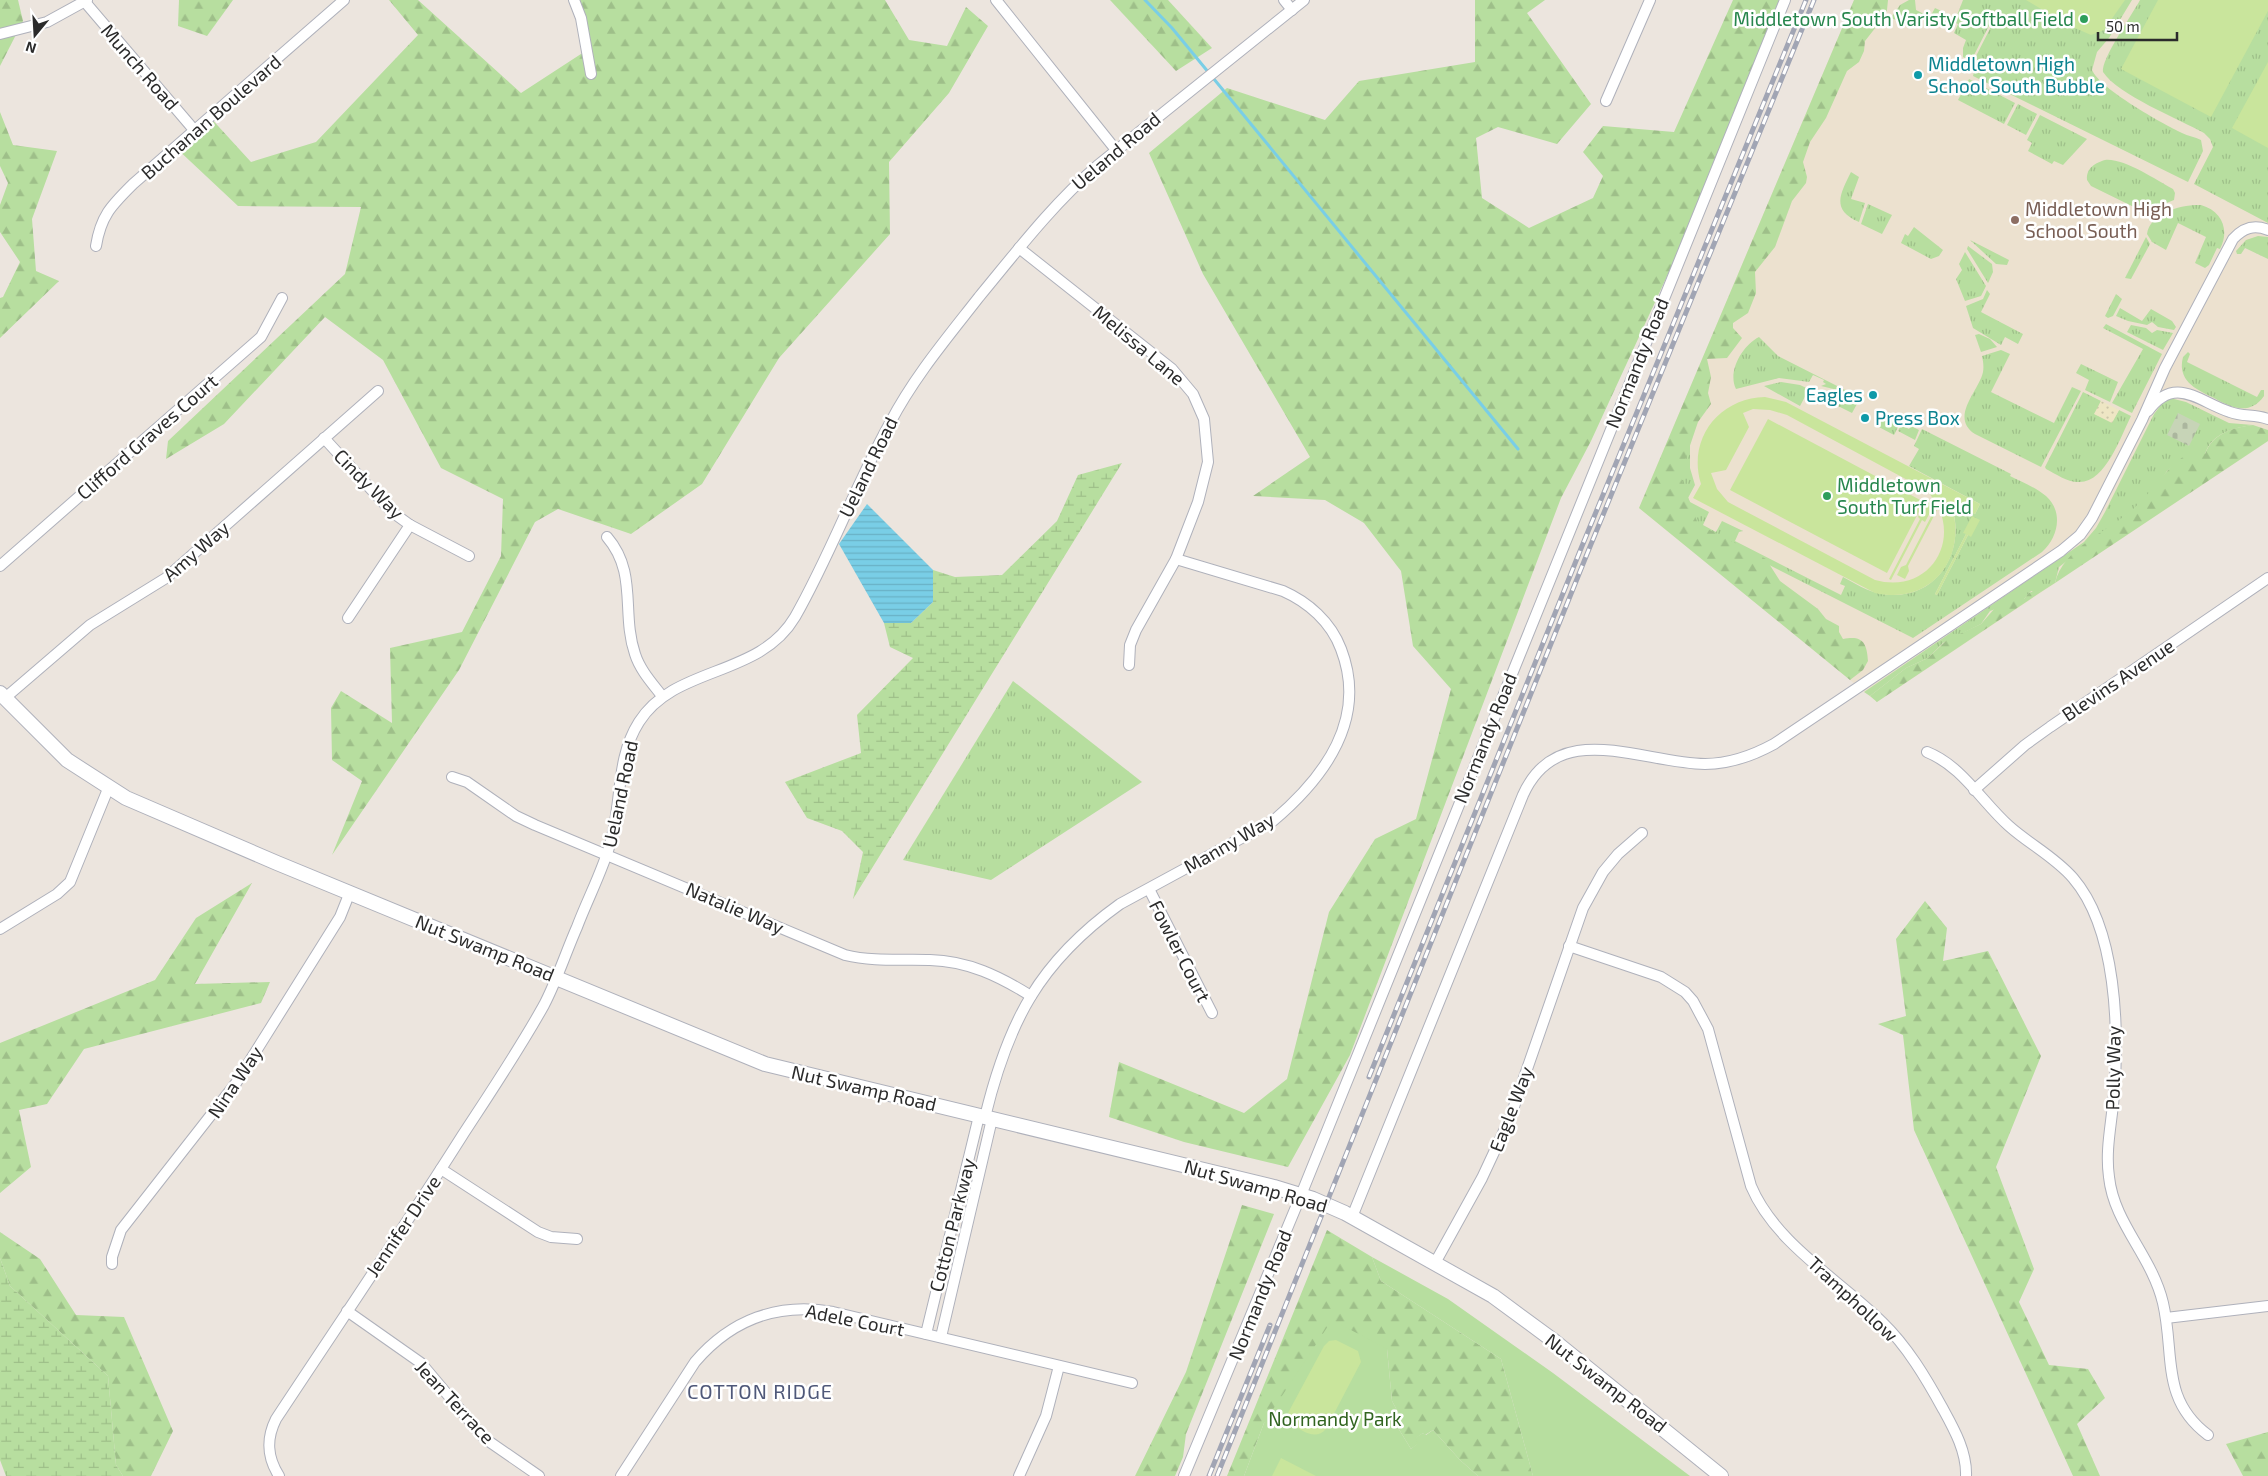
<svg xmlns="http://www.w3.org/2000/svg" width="2268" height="1476" font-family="'Exo 2',sans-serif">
  <defs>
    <pattern id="grass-tufts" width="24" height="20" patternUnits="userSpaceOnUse" patternTransform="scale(1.25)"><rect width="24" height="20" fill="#b7de9f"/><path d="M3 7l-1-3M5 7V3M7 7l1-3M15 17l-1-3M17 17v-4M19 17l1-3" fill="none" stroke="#9ebf89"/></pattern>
    <pattern id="forest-firs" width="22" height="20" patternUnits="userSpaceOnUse" patternTransform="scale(1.25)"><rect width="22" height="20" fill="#b7de9f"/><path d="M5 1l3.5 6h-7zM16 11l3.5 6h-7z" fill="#9ebf89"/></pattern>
    <pattern id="wetland-marsh" width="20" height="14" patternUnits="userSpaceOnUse" patternTransform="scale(1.25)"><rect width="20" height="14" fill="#b7de9f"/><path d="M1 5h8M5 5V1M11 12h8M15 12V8" fill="none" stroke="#9ebf89"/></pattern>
    <pattern id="sand-dots" width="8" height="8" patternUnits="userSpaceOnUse" patternTransform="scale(1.25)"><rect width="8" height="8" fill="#eee6c4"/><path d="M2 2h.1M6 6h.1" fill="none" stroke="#ccc5a9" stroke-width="1.8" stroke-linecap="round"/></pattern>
    <pattern id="cemetery-stones" width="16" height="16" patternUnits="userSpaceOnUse" patternTransform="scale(1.25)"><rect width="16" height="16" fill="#c7d4b7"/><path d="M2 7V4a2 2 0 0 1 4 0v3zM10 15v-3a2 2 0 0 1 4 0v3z" fill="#abb69e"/></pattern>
    <pattern id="water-rules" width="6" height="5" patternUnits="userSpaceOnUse" patternTransform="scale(1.25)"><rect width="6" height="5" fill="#79cee6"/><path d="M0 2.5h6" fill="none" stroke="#69b1c5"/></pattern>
  </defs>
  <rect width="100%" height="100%" fill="#ece5de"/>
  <!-- education -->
  <path fill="#ece1cf" d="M1854,0H2268V441L1877,702L1639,508Z"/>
  <!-- grass -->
  <g fill="url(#grass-tufts)" fill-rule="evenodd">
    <path d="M1909,0H1915L1916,10L1930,17L1935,8L1956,18L1963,0H2132L2109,38L2097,52L2092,70C2100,89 2163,124 2182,133C2188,136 2195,137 2201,140L2203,151L2188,182L1973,76L1976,64L1973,62L1998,13L1996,12L1971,61L1963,57V48L1966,40L1954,33L1958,24L1937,13L1933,22L1919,15L1913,27L1891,18L1900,5Z"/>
    <path d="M2140,0H2268V223L2194,184L2213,147L2210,139L2204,133C2179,119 2118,95 2103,72C2101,59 2132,15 2140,0Z"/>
    <path d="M1969,79L2015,103L2004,124L1958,100Z"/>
    <path d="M2018,104L2037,114L2026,135L2007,125Z"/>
    <path d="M2040,115L2087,139L2063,165L2054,161L2052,164L2028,151L2032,143L2027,140Z"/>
    <path d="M2105,160C2124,158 2156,180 2173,189L2175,193L2174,200L2144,212L2091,186L2087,180C2086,168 2095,163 2105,160Z"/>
    <path d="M1851,172L1859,177L1851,199L1865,203L1859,222C1831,210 1840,194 1851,172Z"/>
    <path d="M1868,204L1892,215L1882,234L1861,224Z"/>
    <path d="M2201,205C2222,211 2230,230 2220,249L2217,248L2209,265L2205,268L2195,263L2206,237L2178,223L2166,250L2152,242L2147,234C2150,213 2181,204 2201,205Z"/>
    <path d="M1914,227L1943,250L1939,256L1931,259L1901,243L1905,234L1908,236Z"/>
    <path d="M2258,236L2268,237V259L2245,248L2241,254H2237L2236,251L2246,240Z"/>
    <path d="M2146,237L2150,244L2131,279L2125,278Z"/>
    <path d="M1970,240L2009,260L2007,265L1996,264Z"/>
    <path d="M1968,246L1992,264L1993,272L1988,283L1967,249Z"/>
    <path d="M1965,252L1986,286L1981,296L1965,301L1956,279L1962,270L1959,264Z"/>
    <path d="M1987,290L1990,294L1981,312L2023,334L2018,344L2005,337L2001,345L1973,328L1966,306L1983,299Z"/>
    <path d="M2116,294L2122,299L2113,316L2108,318L2105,316Z"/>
    <path d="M2120,308L2142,321L2151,309L2172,321L2176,327L2174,330L2158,327L2152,322L2147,325L2128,321L2116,316Z"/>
    <path d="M2106,324L2162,354L2132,413L2112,403L2143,349L2103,328Z"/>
    <path d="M2131,325L2146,328L2152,333L2157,330L2173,333L2163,350L2127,332Z"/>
    <path d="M1979,334L1990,339L1997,347L1981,352L1975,335Z"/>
    <path d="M1759,337L1778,356L1847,391L1846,392L1821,386L1826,384L1823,382L1824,380L1813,375L1809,382L1779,378L1736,389C1727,371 1743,345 1759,337Z"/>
    <path d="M2001,350L2010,354L1991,392L2054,423L2072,387L2081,391L2041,467L1975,434C1949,417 1979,391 1983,372C1984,366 1983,361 1982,356Z"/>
    <path d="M2188,352L2190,354L2187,362L2257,397L2261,390H2264V396C2249,417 2230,407 2212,397C2195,389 2177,380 2183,357Z"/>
    <path d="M2081,364L2118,382L2110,402L2085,390L2089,380L2076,373Z"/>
    <path d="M1781,382L1800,385L1815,392L1814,394L1808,391L1800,406L1764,386Z"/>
    <path d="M1822,391L1835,396L1832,403L1816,395Z"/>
    <path d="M2083,392L2101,401L2095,414L2112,422L2119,410L2131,416C2121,436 2105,484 2078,482C2067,482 2056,474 2046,469L2045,467Z"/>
    <path d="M1839,396L1837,402L1844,405L1847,399L1857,404L1852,413L1834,404Z"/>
    <path d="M2170,398L2186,402L2229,423L2253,425C2233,428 2212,433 2205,454L2187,455L2167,471L2157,486L2132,511L2059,567L2055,583L2041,592L2031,591L2024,599L1990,611L1981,624L1943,643L1928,658L1906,668L1870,696L1864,692L2084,542L2096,528L2105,512L2154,414L2161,405Z"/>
    <path d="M1881,414L1900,423L1894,435L1875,425Z"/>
    <path d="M1901,425L1909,429L1911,426L1919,430L1915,440L1898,431Z"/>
    <path d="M1922,429L2011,474L2010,476C2022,482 2035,487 2046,496C2064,512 2058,538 2042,552L1913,638L1698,529L1677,471L1690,442V468L1695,485L1688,498L1690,502L1709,512L1703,525L1716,532L1722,521L1743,531L1739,532L1735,541L1841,595L1845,586L1840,584L1843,577C1859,586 1874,595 1893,595C1944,595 1967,543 1950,501L1975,514L1980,504L1909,466L1919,449L1914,446ZM1966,534L1971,536L1968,535L1937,595L1935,594Z"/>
    <path d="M1013,681L1142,782L991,880L903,860Z"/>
  </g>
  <!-- forest -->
  <g fill="url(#forest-firs)">
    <path d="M0,0H18L23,21L0,66Z"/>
    <path d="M179,0H233L207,36L178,26Z"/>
    <path d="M389,0H418L521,93L584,52L573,0H885L909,40L947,46L966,7L988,26L949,93L889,162L890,234L779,358L702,484L631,534L558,509L535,522L459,670L332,855L362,781L332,760L331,708L341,691L392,723L390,648L462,632L501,556L503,499L441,468L383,360L325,317L224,424L166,459L168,441L345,274L361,207L238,206L174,146L208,115L251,162L316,142L418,35Z"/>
    <path d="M1110,0H1168L1212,48L1176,71Z"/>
    <path d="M1475,0H1545L1527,13L1591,104L1557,144L1498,127L1476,138L1482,198L1529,228L1593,198L1603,176L1583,152L1603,126L1674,132L1733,0H1779L1715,172L1591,441L1561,498L1350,1055L1288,1167L1184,1142L1109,1117L1119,1062L1244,1113L1287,1079L1329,912L1375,839L1416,819L1451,689L1413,646L1401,571L1364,523L1325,500L1253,496L1310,457L1203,274L1149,153L1227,88L1325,120L1359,81L1475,62Z"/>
    <path d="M1854,0H1888L1887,10L1883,18L1865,41L1864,51L1859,62L1847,71L1826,118L1810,142L1803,162L1807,177L1806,183L1792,201L1775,247L1755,272L1756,293L1748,313L1733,323V328L1742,338L1727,358L1707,359L1711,377L1708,393L1711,404L1698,422L1681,472V478L1698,524L1766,559L1780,581L1818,609L1826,619L1839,626V632L1843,639C1862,635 1867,642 1868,661L1863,670L1850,680L1639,508Z"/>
    <path d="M0,112L13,145L57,151L32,219L36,271L59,281L0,338V298L3,297L20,262L0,232V205L8,183L0,166Z"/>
    <path d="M2253,425L2268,430V441L2055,583C2063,548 2107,532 2132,510C2151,494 2165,468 2186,455C2192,452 2198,453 2205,454C2213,433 2232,428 2253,425Z"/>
    <path d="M2035,590L2041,592L1877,702L1870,696L1906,668L1928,658L1947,640L1981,624L2002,600L2015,596L2024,599L2029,593Z"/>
    <path d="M252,883L195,984L270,982L261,1003L84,1049L47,1104L19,1110L31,1167L0,1193V1043L155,980L196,918Z"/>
    <path d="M1925,901L1947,928L1943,961L1988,951L2041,1056L1996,1167L2034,1269L2019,1302L2049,1365L2088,1369L2105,1398L2077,1424L2100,1476H2073L1914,1130L1903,1035L1878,1024L1906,1016L1896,939Z"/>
    <path d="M1242,1205L1274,1214L1186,1434L1183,1457L1175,1476H1135L1186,1372Z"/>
    <path d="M1327,1230L1372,1257L1381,1281L1501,1359L1533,1476H1478L1460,1460L1433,1430L1425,1435L1423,1433L1416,1438L1419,1443L1411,1449L1392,1418L1399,1414L1392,1401L1387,1349L1264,1423L1244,1476H1227Z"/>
    <path d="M0,1232L40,1259L76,1315L124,1317L173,1431L151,1476H123L116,1465L108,1376L10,1286L0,1258Z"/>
    <path d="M2268,1432V1476H2243L2226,1444Z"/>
  </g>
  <!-- wetland -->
  <g fill="url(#wetland-marsh)">
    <path d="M1122,463L853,899L863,852L842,831L807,818L785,782L861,753L857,715L913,658L890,647L884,623H911L933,602V570L955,577L1002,575L1057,521L1078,475Z"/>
    <path d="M0,1258L10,1286L108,1376L116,1465L123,1476H6L0,1460Z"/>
  </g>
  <!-- sand -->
  <path fill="url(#sand-dots)" d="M2101,401L2119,410L2112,423L2094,414Z"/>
  <!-- cemetery -->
  <path fill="url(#cemetery-stones)" d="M2178,413L2200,424L2189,446L2167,435Z"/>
  <!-- park -->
  <g fill="#b7de9f">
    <path d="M1372,1257L1448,1299L1553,1373L1690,1476H1533L1501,1359L1381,1281Z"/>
    <path d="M1332,1320L1387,1349L1392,1401L1399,1414L1392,1418L1411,1449L1418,1443L1415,1438L1423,1433L1426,1435L1433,1430L1460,1460L1478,1476H1244L1264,1423Z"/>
  </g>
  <!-- pitch -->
  <g fill="#c9e59c" fill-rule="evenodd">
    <path d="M2026,0H2125L2104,30L2091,35L2066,24Z"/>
    <path d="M2158,0H2268V11L2211,117L2121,69Z"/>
    <path d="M2268,62V148L2232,128Z"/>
    <path d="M1765,397L1786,402L1980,504L1975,514L1950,501C1970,555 1933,606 1875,593L1693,498L1701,484C1687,439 1719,398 1765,397ZM1753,409L1770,410L1787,415L1926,490C1967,532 1933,596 1875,580L1728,502L1717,489L1711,473L1726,470L1749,427L1743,413Z"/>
    <path d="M1768,419L1924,502L1887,573L1730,490Z"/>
    <path d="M1927,501L1934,505L1925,522L1922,520L1891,580L1889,579L1920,519L1918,517Z"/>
    <path d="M1935,509L1937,510L1908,566L1909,571L1905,579L1897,575L1901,567L1906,565Z"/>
    <path d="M1972,516L1980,520L1971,537L1968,535L1937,595L1935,594L1966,534L1963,533Z"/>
    <path d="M1336,1340L1358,1351L1361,1362L1326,1429C1316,1441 1302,1431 1292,1424L1288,1413L1324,1346L1329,1341Z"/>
    <path d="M1281,1458L1316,1476H1272Z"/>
  </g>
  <!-- water -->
  <path fill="url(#water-rules)" d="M867,504L933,570V602L911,623H884L839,544Z"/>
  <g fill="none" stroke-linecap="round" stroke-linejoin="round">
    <!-- stream -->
    <path stroke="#79cee6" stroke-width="3" d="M1145,0L1172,28L1518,449"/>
    <defs>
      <g id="minor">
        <path d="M574,0L581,18L591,74"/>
        <path d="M996,0L1116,150"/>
        <path d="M1284,0L1292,10"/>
        <path d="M85,2L195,131"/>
        <path d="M0,34L47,22L87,0"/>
        <path d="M1606,101L1650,0"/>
        <path d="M96,246C101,215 112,205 133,184L344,0"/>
        <path d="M1019,248L1172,369L1193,394L1204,419L1208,462L1198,502L1176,559L1136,630L1130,645L1129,665"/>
        <path d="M2148,411C2175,374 2199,402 2230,412C2243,417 2255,414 2268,419"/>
        <path d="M324,438L392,512L410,525L469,556"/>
        <path d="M607,537C638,573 621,613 635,654C640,670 652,683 662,696"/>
        <path d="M0,566L261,337L282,298"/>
        <path d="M348,618L410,525"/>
        <path d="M5,698L90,625L166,578L378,391"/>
        <path d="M1927,752C1962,766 1982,802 2009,826C2029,844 2055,857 2073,878C2117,929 2119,1030 2114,1094C2112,1122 2105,1149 2109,1177C2114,1224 2152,1256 2163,1303C2175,1354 2160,1399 2208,1435"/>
        <path d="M452,777L467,782L516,816L535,825L845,955C873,962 902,959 930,960C968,961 999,976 1031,996"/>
        <path d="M1974,790L2025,745L2050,727L2268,578"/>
        <path d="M1149,889L1212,1013"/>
        <path d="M0,929L57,894L70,882L108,789"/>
        <path d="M1569,946L1661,977L1685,992L1693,1001L1708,1029L1751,1186C1775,1243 1838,1279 1882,1322C1907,1346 1926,1378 1943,1409C1954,1429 1967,1452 1966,1476"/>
        <path d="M985,1117C1008,1022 1039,962 1120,904L1273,821C1325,777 1368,719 1341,649C1331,622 1308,602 1283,591L1176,559"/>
        <path d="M441,1169L538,1232L551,1237L577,1239"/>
        <path d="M1352,1217L1523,795C1558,717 1641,763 1705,764C1730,764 1752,756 1774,744L2061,551L2080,535L2092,518L2142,420L2165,368L2233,239C2243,228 2254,224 2268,230"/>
        <path d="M1435,1263L1482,1178L1510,1118L1583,908L1603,872L1618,854L1642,833"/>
        <path d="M112,1264V1257L121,1230L236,1083L340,917L350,892"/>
        <path d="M347,1311L421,1363L484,1438L539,1476"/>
        <path d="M2166,1318L2268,1306"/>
        <path d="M926,1334L979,1116"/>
        <path d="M941,1337L992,1119"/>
        <path d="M279,1476C267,1457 266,1439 276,1419C338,1325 402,1231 462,1136C490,1093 519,1050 544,1005C557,980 566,952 577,927C588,898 603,870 611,841C622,801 616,758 639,722C675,665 759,678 795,617C831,554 855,486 890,423C914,377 947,338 979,297C1017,251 1052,205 1097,166L1304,0"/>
        <path d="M621,1476L695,1362C731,1320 778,1302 833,1312L1132,1383"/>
        <path d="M1019,1476L1046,1416L1059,1366"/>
        <path d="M1184,1476L1301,1195L1785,0"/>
      </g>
      <path id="secondary" d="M0,693L67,760L126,798L277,863L765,1064L1274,1187L1313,1199L1345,1213L1493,1296L1554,1341L1721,1476"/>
    </defs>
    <!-- minor casing -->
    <use href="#minor" stroke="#afb1bb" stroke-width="12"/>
    <!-- secondary casing -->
    <use href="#secondary" stroke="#afb1bb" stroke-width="16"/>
    <!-- minor -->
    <use href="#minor" stroke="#fff" stroke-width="10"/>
    <!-- secondary -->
    <use href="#secondary" stroke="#fff" stroke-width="14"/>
    <defs>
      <g id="rail">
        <path d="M1369,1077L1580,551L1806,0"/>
        <path d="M1209,1476L1270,1325"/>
        <path d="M1217,1476L1587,554L1814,0"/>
      </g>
    </defs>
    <!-- rail casing -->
    <use href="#rail" stroke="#a1a5b4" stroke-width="5"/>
    <!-- rail -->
    <use href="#rail" stroke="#fff" stroke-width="3" stroke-dasharray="9" stroke-linecap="butt"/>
  </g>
  <!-- markers -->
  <g fill="#2e9e5b" stroke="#fff" stroke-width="2">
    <circle cx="2084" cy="19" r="5"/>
    <circle cx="1827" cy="496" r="5"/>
  </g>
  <g fill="#0f9aa8" stroke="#fff" stroke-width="2">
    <circle cx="1918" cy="75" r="5"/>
    <circle cx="1873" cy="395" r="5"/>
    <circle cx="1865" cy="418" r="5"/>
  </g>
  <circle fill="#8d6e63" stroke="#fff" stroke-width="2" cx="2015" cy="220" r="5"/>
  <g text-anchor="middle" stroke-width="5" stroke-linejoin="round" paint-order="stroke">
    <!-- leisure labels -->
    <g font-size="19" fill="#27864d" stroke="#fff" text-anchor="end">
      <text x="2074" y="26">Middletown South Varisty Softball Field</text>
      <text x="1837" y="492" text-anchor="start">Middletown<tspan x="1837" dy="22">South Turf Field</tspan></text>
    </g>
    <!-- culture labels -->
    <g font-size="19" fill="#0d838f" stroke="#fff" text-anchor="start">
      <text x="1928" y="71">Middletown High<tspan x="1928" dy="22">School South Bubble</tspan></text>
      <text x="1863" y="402" text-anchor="end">Eagles</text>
      <text x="1875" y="425">Press Box</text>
    </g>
    <!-- street labels -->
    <g font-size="19" fill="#2b2b2b" stroke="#fff">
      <text transform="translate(140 67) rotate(49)" y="7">Munch Road</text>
      <text transform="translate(211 117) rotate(-41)" y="7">Buchanan Boulevard</text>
      <text transform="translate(1116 151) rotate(-40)" y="7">Ueland Road</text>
      <text transform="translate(1139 345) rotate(40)" y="7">Melissa Lane</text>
      <text transform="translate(1637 363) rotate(-68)" y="7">Normandy Road</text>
      <text transform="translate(147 437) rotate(-41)" y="7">Clifford Graves Court</text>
      <text transform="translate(868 467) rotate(-64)" y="7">Ueland Road</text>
      <text transform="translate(369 484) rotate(45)" y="7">Cindy Way</text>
      <text transform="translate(196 551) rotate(-41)" y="7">Amy Way</text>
      <text transform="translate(2118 680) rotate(-34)" y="7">Blevins Avenue</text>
      <text transform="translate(1485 738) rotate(-68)" y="7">Normandy Road</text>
      <text transform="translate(620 794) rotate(-78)" y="7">Ueland Road</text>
      <text transform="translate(1229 843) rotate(-30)" y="7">Manny Way</text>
      <text transform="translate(735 908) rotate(23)" y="7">Natalie Way</text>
      <text transform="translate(485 948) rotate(22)" y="7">Nut Swamp Road</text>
      <text transform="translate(1180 951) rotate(63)" y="7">Fowler Court</text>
      <text transform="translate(2113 1068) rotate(-89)" y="7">Polly Way</text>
      <text transform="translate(235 1082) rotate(-56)" y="7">Nina Way</text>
      <text transform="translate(864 1088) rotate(13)" y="7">Nut Swamp Road</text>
      <text transform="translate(1511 1109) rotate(-69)" y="7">Eagle Way</text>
      <text transform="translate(1256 1186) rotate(16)" y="7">Nut Swamp Road</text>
      <text transform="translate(952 1225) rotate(-76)" y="7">Cotton Parkway</text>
      <text transform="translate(403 1226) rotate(-56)" y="7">Jennifer Drive</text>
      <text transform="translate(1260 1295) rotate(-68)" y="7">Normandy Road</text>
      <text transform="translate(1853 1299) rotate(43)" y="7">Tramphollow</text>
      <text transform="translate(855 1320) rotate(11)" y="7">Adele Court</text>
      <text transform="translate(1606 1383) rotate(38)" y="7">Nut Swamp Road</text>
      <text transform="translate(455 1402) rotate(47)" y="7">Jean Terrace</text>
    </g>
    <!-- education labels -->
    <g font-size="19" fill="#785e54" stroke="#fff" text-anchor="start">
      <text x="2025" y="216">Middletown High<tspan x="2025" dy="22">School South</tspan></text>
    </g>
    <!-- park labels -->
    <g font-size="19" fill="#316420" stroke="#fff">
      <text x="1335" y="1426">Normandy Park</text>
    </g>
    <!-- neighbourhood labels -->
    <g font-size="20" letter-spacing="1" fill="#4f5879" stroke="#fff">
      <text x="760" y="1399">COTTON RIDGE</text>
    </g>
  </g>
  <!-- north arrow -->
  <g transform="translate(35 35) rotate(198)" stroke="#ffffff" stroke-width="4" paint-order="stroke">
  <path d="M0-4L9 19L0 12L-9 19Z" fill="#2b2b2b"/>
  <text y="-8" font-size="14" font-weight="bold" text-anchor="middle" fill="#2b2b2b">N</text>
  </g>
  <!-- scale -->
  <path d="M2098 32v8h79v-8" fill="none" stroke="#2b2b2b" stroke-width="2.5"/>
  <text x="2106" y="32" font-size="15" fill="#2b2b2b" stroke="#ffffff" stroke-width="4" paint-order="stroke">50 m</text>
</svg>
